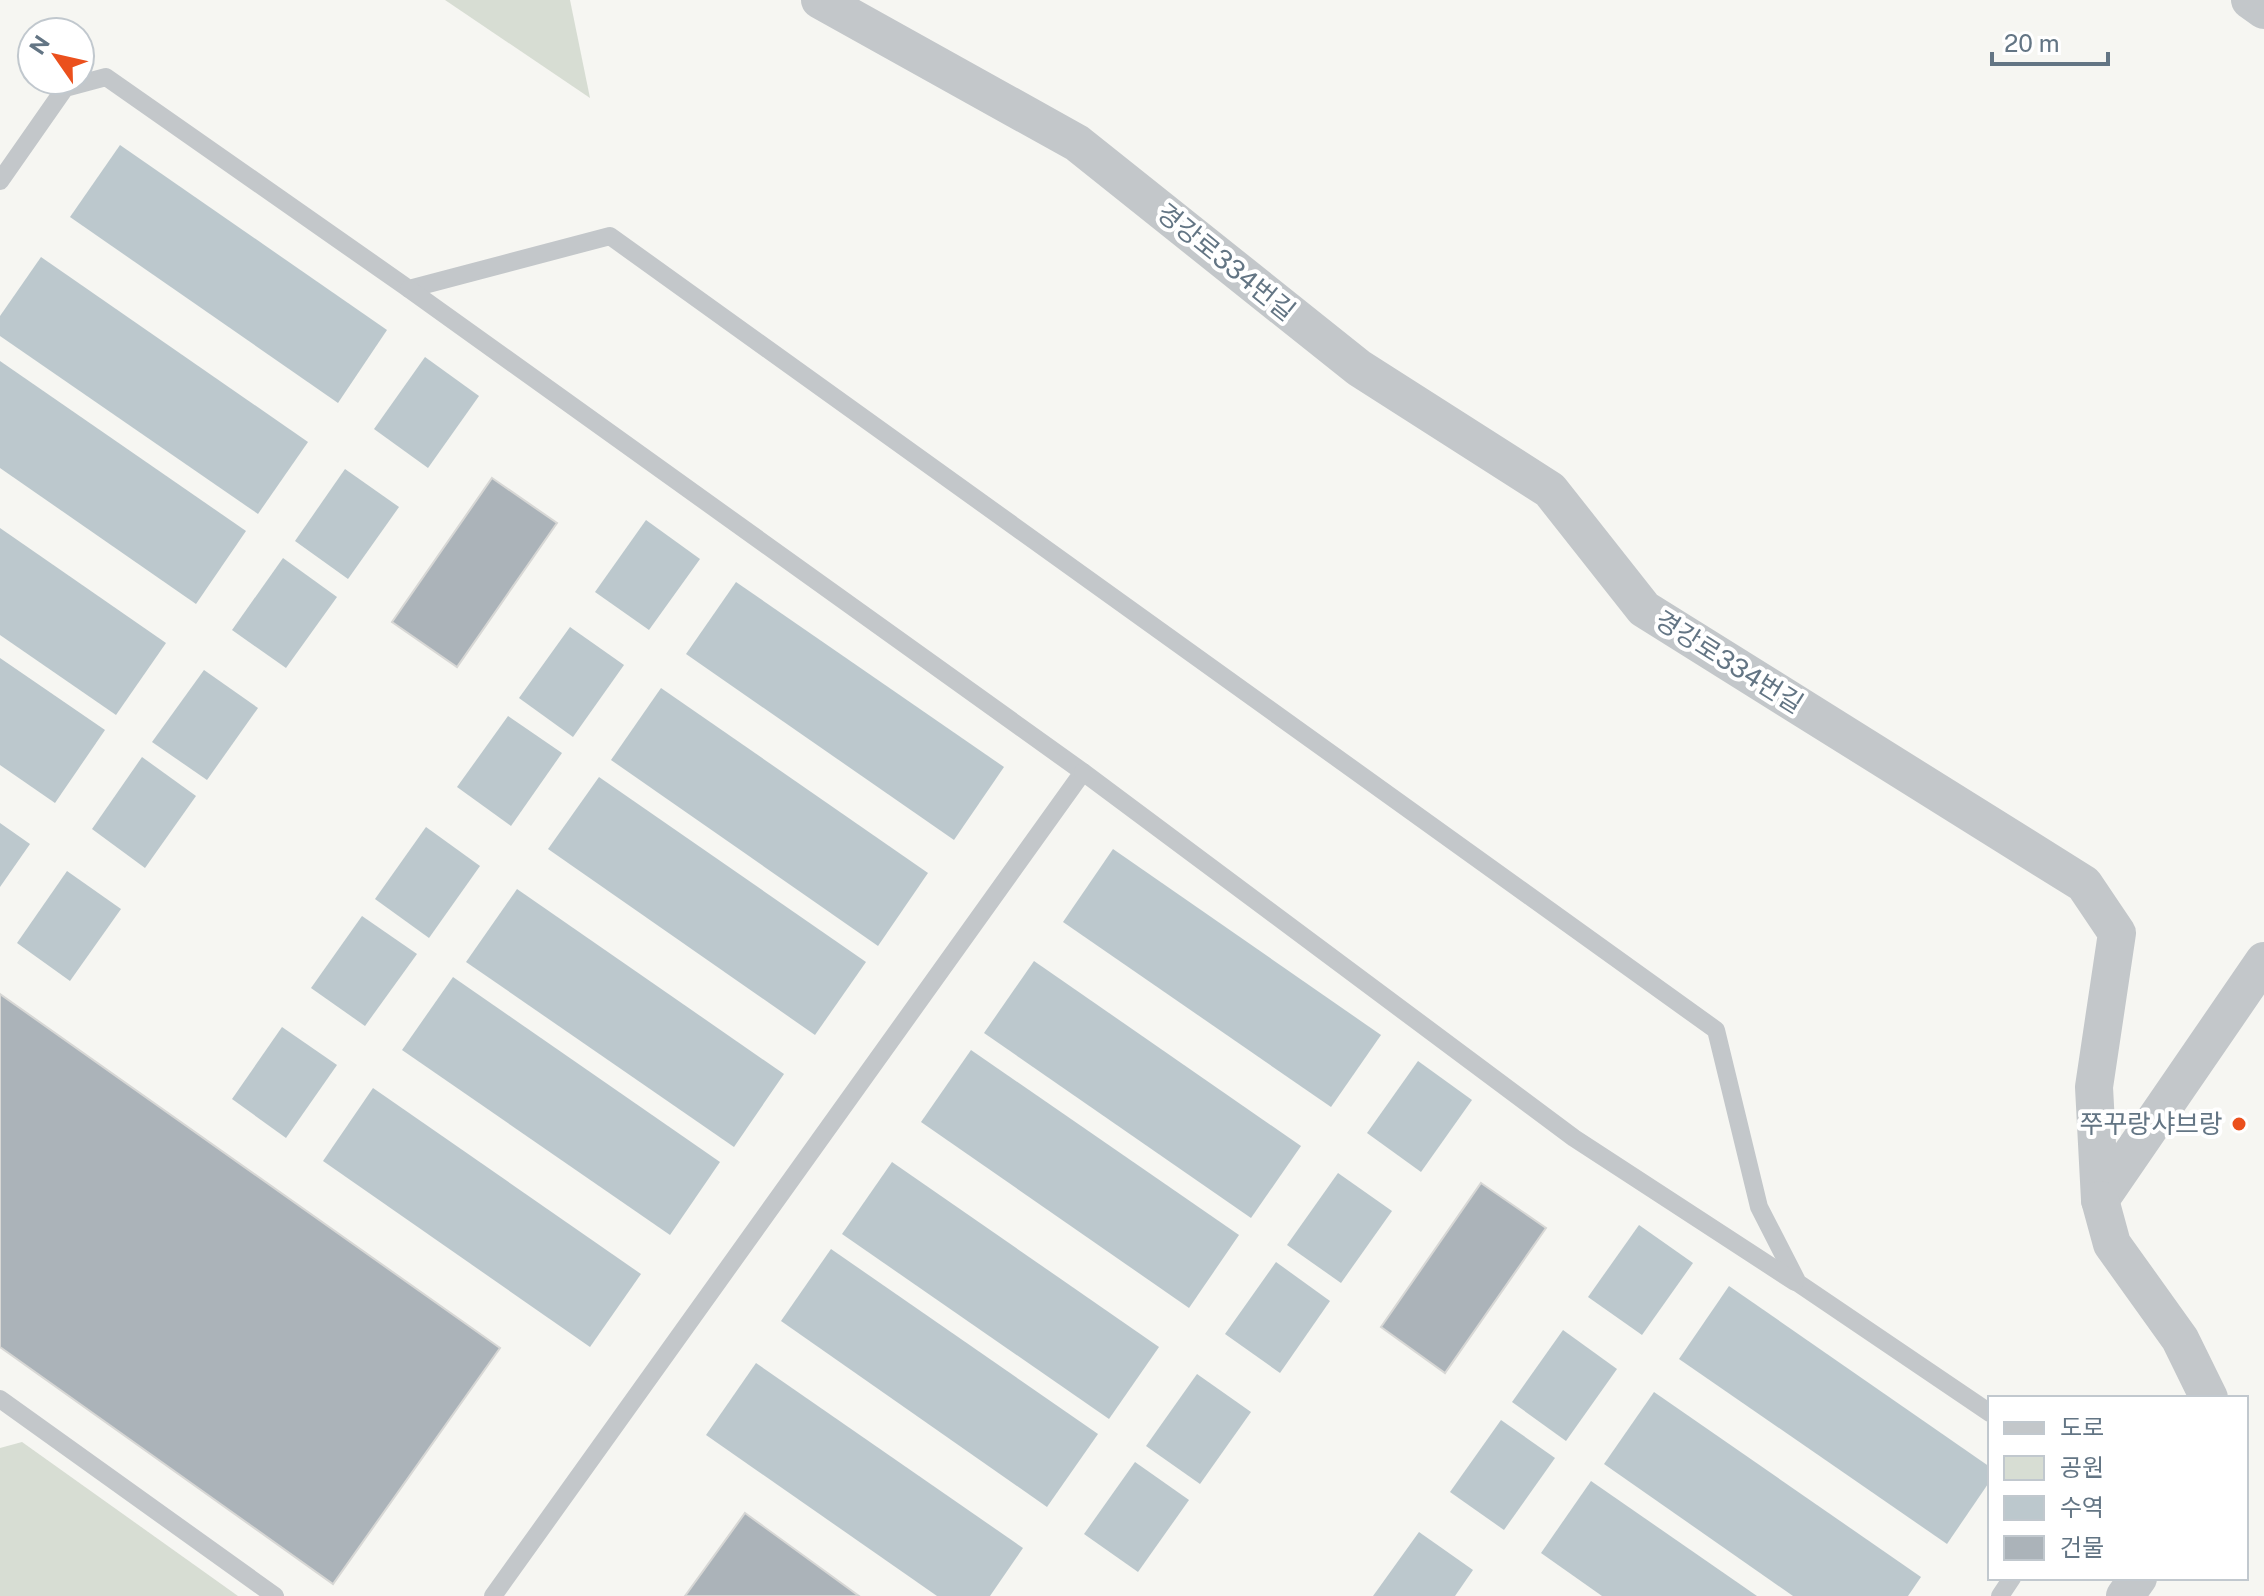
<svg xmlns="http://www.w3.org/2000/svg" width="2264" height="1596" font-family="'Public Sans','Noto Sans KR',sans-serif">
  <rect width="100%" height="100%" fill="#f6f6f2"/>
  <!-- green -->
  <g fill="#d7ddd3">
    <path d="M445,0H570L590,98Z"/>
    <path d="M22,1442L238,1596H0V1448Z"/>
  </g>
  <!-- water -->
  <g fill="#bcc8cd">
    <path d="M120,145L387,330L338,403L70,217Z"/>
    <path d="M41,257L308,442L258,514L0,336V316Z"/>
    <path d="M425,357L479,396L428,468L374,429Z"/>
    <path d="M0,361L246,531L196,604L0,468Z"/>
    <path d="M345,469L399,507L348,579L295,541Z"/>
    <path d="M646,520L700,559L649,630L595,592Z"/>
    <path d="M0,528L166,643L116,715L0,635Z"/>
    <path d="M283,558L337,597L286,668L232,630Z"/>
    <path d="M736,582L1004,767L954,840L686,654Z"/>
    <path d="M570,627L624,665L573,737L519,698Z"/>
    <path d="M0,658L105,730L55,803L0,765Z"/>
    <path d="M204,670L258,708L207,780L152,742Z"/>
    <path d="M661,688L928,873L878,946L611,760Z"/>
    <path d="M508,716L562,753L511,826L457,787Z"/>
    <path d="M142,757L196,796L145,868L92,829Z"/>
    <path d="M599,777L866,962L815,1035L548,849Z"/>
    <path d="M0,823L30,844L0,887Z"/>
    <path d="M426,827L480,866L429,938L375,899Z"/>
    <path d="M1113,849L1381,1035L1331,1107L1063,922Z"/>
    <path d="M67,871L121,909L70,981L17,943Z"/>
    <path d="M517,889L784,1074L734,1147L466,962Z"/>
    <path d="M362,916L417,954L365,1026L311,988Z"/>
    <path d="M1034,961L1301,1146L1251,1218L984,1033Z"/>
    <path d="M453,977L720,1162L670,1235L402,1050Z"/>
    <path d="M282,1027L337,1065L286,1138L232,1099Z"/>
    <path d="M971,1050L1239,1235L1189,1308L921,1122Z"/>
    <path d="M1418,1061L1472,1100L1421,1172L1367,1133Z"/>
    <path d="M373,1088L641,1274L590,1347L323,1161Z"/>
    <path d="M892,1162L1159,1347L1109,1419L842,1234Z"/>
    <path d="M1338,1173L1392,1211L1341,1283L1287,1245Z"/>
    <path d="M1639,1225L1693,1263L1642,1335L1588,1297Z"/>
    <path d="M831,1249L1098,1434L1047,1507L781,1321Z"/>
    <path d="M1276,1262L1330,1301L1280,1373L1225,1334Z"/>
    <path d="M1729,1286L1990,1467V1481L1947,1544L1679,1359Z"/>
    <path d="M1563,1330L1617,1369L1566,1441L1512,1402Z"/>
    <path d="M756,1363L1023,1548L990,1596H937L706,1435Z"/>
    <path d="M1197,1374L1251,1412L1200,1484L1146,1446Z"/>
    <path d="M1654,1392L1921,1577L1908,1596H1793L1604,1464Z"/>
    <path d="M1501,1420L1555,1458L1504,1530L1450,1492Z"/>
    <path d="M1135,1462L1189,1500L1138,1572L1084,1534Z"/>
    <path d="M1591,1481L1757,1596H1602L1541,1553Z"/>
    <path d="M1419,1532L1473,1570L1455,1596H1373Z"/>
  </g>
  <!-- building -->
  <g fill="#abb3b9" stroke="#d7d7d5" stroke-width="2">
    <path d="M492,478L557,523L457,667L392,622Z"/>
    <path d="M0,994L500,1348L333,1584L0,1347Z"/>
    <path d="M1481,1183L1546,1228L1445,1373L1381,1327Z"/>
    <path d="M745,1513L859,1596H685Z"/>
  </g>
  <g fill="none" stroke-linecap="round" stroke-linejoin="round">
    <!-- service -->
    <g stroke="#c3c7ca" stroke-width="18">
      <path d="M0,181L65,88L106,77L409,289L610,236L1716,1030L1759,1207L1798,1283L1990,1413"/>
      <path d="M409,289L1083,772L493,1596"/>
      <path d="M1083,772L1574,1138L1795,1282"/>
      <path d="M0,1399L275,1596"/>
      <path d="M2000,1596L2012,1578"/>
    </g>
    <!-- minor -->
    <g stroke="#c3c7ca" stroke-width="38">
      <path d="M820,0L1077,143L1359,368L1550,490L1644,609L2084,884L2117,933L2094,1087L2100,1200L2264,961"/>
      <path d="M2250,0L2264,10"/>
      <path d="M2100,1200L2112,1244L2180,1339L2209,1398"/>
      <path d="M2125,1596L2138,1578"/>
    </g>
  </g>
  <!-- markers -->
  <circle fill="#eb501d" stroke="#fff" stroke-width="3" cx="2239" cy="1124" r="8"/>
  <g text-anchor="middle" stroke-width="8" stroke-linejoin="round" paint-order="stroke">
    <!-- street labels -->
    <g font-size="26" fill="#637584" stroke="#fff">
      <text transform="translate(1226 262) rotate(39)" y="9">경강로334번길</text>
      <text transform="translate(1729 662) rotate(32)" y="9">경강로334번길</text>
    </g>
    <!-- poi labels -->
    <g font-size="26" fill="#637584" stroke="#fff" text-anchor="end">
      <text x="2223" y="1133">쭈꾸랑샤브랑</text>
    </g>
  </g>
  <!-- legend -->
  <rect x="1988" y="1396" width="260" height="184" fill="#ffffff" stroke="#c1c8ce" stroke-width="2"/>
  <rect x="2004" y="1422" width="40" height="12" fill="#c3c7ca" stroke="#c1c8ce" stroke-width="2"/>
  <text x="2060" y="1436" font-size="24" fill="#637584">도로</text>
  <rect x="2004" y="1456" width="40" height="24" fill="#d7ddd3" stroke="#c1c8ce" stroke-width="2"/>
  <text x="2060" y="1476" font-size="24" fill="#637584">공원</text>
  <rect x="2004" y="1496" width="40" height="24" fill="#bcc8cd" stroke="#c1c8ce" stroke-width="2"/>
  <text x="2060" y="1516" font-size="24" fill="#637584">수역</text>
  <rect x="2004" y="1536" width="40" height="24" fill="#abb3b9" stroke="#c1c8ce" stroke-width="2"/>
  <text x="2060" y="1556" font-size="24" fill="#637584">건물</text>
  <!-- north arrow -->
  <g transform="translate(56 56) rotate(304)"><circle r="38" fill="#ffffff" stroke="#c1c8ce" stroke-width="2"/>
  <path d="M0-6L14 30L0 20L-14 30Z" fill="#eb501d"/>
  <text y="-12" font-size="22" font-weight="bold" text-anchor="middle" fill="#637584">N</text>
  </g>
  <!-- scale -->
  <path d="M1992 52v12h116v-12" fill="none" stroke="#637584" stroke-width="4"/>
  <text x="2004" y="52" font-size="24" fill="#637584" stroke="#ffffff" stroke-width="6" paint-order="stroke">20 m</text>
</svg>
